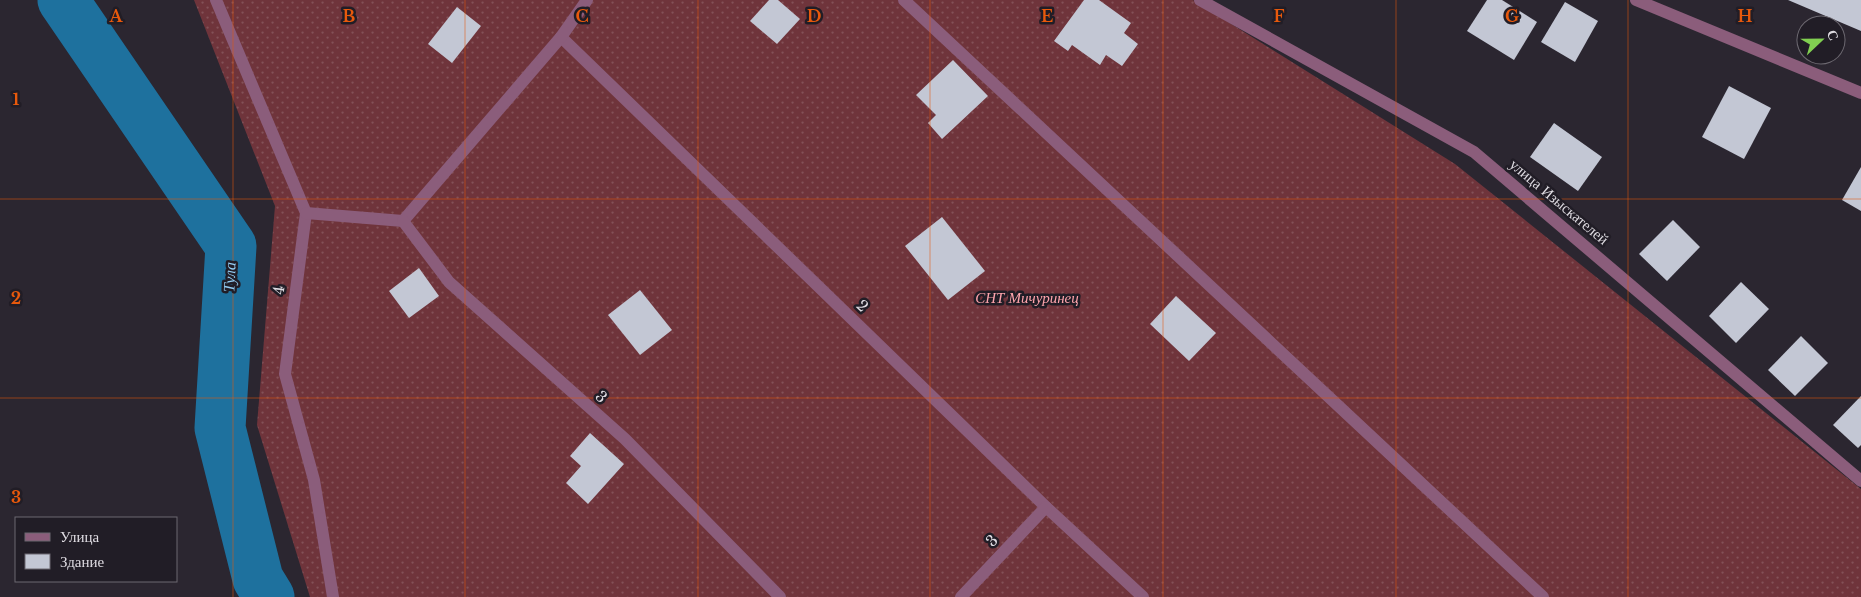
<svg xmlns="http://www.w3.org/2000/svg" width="1861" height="597" font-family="'Libre Baskerville',serif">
  <defs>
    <pattern id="grass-dots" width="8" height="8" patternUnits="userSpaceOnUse" patternTransform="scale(1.25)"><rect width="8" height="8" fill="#6f343b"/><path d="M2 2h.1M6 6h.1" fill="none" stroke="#835157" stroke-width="1.8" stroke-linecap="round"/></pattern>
  </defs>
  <rect width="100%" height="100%" fill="#2b2630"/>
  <!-- grass -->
  <path fill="url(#grass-dots)" d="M194,0H1193L1455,164L1861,489V597H310L257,425L275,206Z"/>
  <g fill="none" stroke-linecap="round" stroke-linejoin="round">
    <!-- river -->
    <path stroke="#1e719e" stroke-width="51" d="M63,0L231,246L220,428L258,579L269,597"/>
  </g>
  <!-- building -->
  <g fill="#c3c7d4">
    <path d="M769,0H778L800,19L777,44L750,21Z"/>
    <path d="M1084,0H1099L1131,23L1124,33L1138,44L1122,66L1106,55L1100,65L1072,45L1068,51L1054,41Z"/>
    <path d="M1487,0H1502L1537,22L1514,60L1467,31Z"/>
    <path d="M1788,0H1861V31Z"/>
    <path d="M1565,2L1598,21L1575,62L1541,42Z"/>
    <path d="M457,7L481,26L452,63L428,44Z"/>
    <path d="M953,60L988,96L942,139L928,123L936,115L916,95Z"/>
    <path d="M1729,86L1771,108L1744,159L1702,137Z"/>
    <path d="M1554,123L1602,157L1578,191L1530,157Z"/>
    <path d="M1861,167V211L1842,200Z"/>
    <path d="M942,217L985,271L948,300L905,246Z"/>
    <path d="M1673,220L1700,247L1667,281L1639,254Z"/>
    <path d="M419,268L439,296L409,318L389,291Z"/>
    <path d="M1741,282L1769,309L1736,343L1709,316Z"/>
    <path d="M640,290L672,330L640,355L608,315Z"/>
    <path d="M1176,296L1216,333L1189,361L1150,324Z"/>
    <path d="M1801,336L1828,363L1795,396L1768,370Z"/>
    <path d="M1861,396V445L1858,448L1833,425Z"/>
    <path d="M590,433L624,464L588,504L566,483L581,466L570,456Z"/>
  </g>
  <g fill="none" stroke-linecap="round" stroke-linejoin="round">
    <!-- minor -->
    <g stroke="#8b5d7b" stroke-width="12">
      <path d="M216,0L306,213L285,374L314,480L333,597"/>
      <path d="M904,0L1543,597"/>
      <path d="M1200,0L1474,152L1861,481"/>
      <path d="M1636,0L1861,93"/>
      <path d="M561,37L1046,507L1143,597"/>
      <path d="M306,213L403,221L561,37L587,0"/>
      <path d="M403,221L449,282L625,439L780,597"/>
      <path d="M961,597L1046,507"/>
    </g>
  </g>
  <!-- grid -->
  <path fill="none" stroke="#e8590c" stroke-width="1" stroke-opacity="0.55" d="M233,0V597M465,0V597M698,0V597M930,0V597M1163,0V597M1396,0V597M1628,0V597M0,199H1861M0,398H1861"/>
  <g text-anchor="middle" stroke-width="5" stroke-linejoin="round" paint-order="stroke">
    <!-- street labels -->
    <g font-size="15" fill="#dfdce2" stroke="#211d26">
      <text transform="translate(1559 202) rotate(40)" y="5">улица Изыскателей</text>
      <text transform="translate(279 290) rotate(-83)" y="5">4</text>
      <text transform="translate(862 306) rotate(44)" y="5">2</text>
      <text transform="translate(601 397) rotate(41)" y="5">3</text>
      <text transform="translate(992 541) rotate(-46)" y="5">3</text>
    </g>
    <!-- park labels -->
    <g font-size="15" font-style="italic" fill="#fea4ac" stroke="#211d26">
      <text x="1027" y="303">СНТ Мичуринец</text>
    </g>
    <!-- water labels -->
    <g font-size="16" font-style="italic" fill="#93ccf2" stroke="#211d26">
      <text transform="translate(229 277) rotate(-87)" y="6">Тула</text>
    </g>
  </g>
  <g font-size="16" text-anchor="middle" font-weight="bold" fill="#e8590c" stroke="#211d26" stroke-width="5" stroke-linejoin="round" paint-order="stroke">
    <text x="116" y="22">A</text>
    <text x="349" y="22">B</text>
    <text x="582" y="22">C</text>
    <text x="814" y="22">D</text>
    <text x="1047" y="22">E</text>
    <text x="1279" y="22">F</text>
    <text x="1512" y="22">G</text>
    <text x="1745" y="22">H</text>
    <text x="16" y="105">1</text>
    <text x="16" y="304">2</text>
    <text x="16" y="503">3</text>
  </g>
  <!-- legend -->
  <rect x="15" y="517" width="162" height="65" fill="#211d26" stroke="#6d6971"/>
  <rect x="25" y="533" width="25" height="8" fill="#8b5d7b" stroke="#6d6971"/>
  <text x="60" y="542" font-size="15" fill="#dfdce2">Улица</text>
  <rect x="25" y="554" width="25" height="15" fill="#c3c7d4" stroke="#6d6971"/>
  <text x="60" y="567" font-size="15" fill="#dfdce2">Здание</text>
  <!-- north arrow -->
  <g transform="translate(1821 40) rotate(68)"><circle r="24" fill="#211d26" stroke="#6d6971"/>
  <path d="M0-4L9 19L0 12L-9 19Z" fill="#81d051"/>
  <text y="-8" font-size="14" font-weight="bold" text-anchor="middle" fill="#dfdce2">С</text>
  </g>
</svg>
